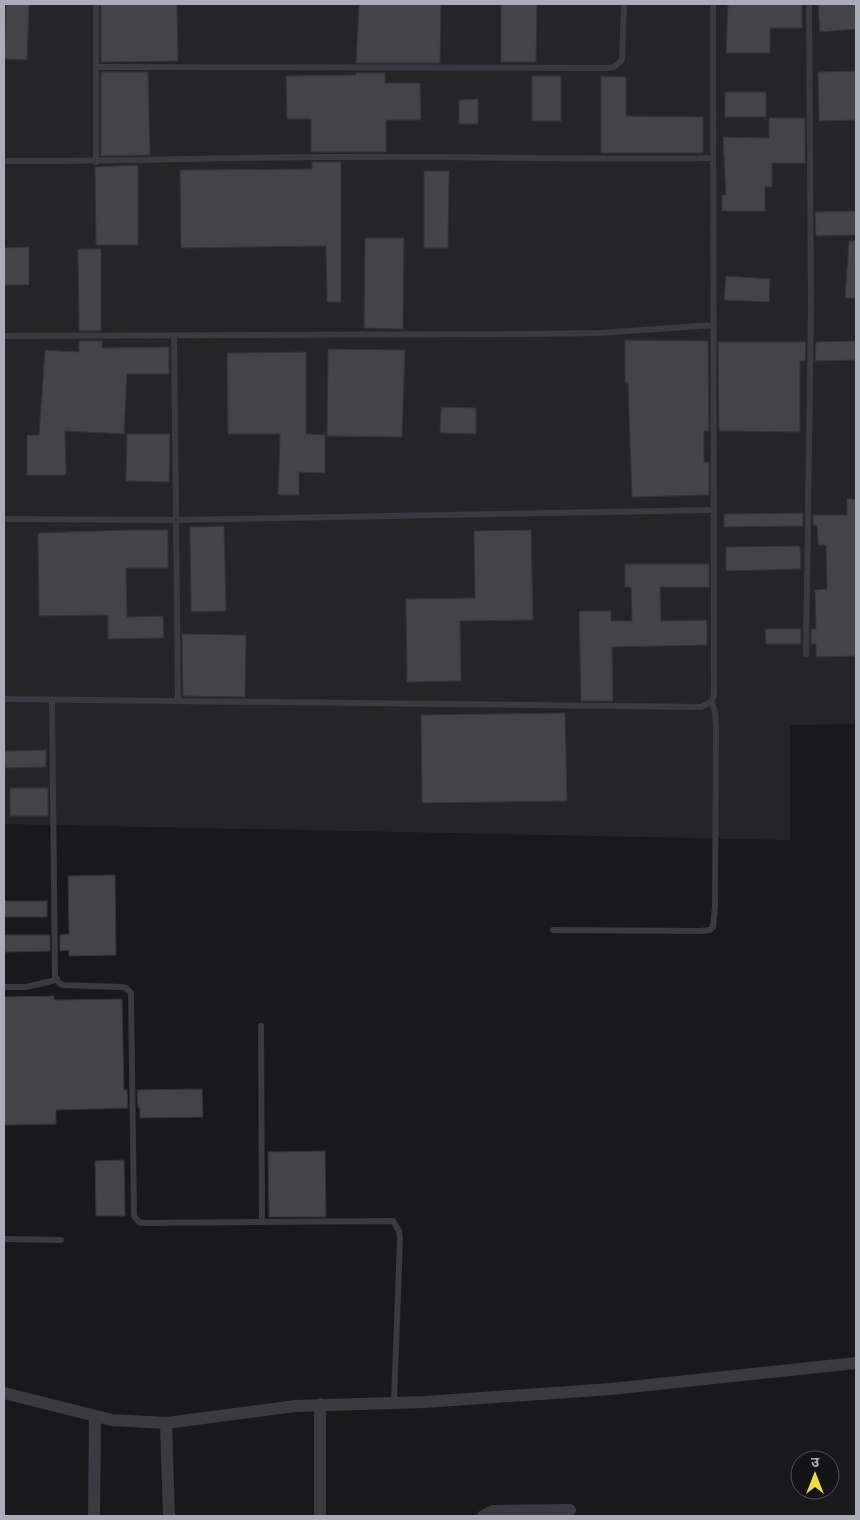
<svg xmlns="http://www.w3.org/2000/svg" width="860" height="1520" font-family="'Sofia Sans Condensed','Noto Sans Devanagari',sans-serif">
  <rect width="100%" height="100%" fill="#19191b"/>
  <!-- built -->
  <path fill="#252528" d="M4,4H856V724L790,725V840L4,824Z"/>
  <!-- building -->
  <g fill="#434348" stroke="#343337">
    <path d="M6,4H29L27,60L4,59Z"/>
    <path d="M101,4H177L178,61L101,62Z"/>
    <path d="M359,4H441L440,63H356Z"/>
    <path d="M501,4H537L536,62H501Z"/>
    <path d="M728,4H802V28H770V53H726Z"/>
    <path d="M818,4H856V29L820,32Z"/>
    <path d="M856,71V120L819,121L818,72Z"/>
    <path d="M101,72H148L150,155L101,156Z"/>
    <path d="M356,73H385V83H420L421,120H386V152H311V119H287L286,76L356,75Z"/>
    <rect x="532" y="76" width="29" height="45"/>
    <path d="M601,76L626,77V116L703,117V153H601Z"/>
    <rect x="725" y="92" width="41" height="25"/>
    <path d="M478,99V124H459V100Z"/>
    <path d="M769,118H805V163H772V187H765V211H722V195H726L723,137L769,138Z"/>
    <path d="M312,162H341V302H327L326,246L181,248L180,170L312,169Z"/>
    <path d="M138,165V245H96L95,167Z"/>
    <path d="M424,171H449L448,248H424Z"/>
    <path d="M856,211V235L816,236L815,212Z"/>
    <path d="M365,238H404L403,329L364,328Z"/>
    <path d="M849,241H856V298H845Z"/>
    <path d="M29,247V285H4V248Z"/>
    <path d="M78,249H101V331H79Z"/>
    <path d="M726,276L770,279L769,302L724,300Z"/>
    <path d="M625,340L708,341L709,431H704V462H709V495L632,497L628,383H625Z"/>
    <path d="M79,341H102V348L169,347V374H127L124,434L65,431L66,475H27V435H39L45,350L79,352Z"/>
    <path d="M856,341V360L815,361L816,342Z"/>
    <path d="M718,342H806L805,361H800V432L719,431Z"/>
    <path d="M328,349L405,350L402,437L327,436Z"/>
    <path d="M306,352V434L325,435V473L299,472V495H278L280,434H228L227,353Z"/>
    <path d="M441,407L476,408V434L440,433Z"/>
    <path d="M127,434H170L169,482L126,481Z"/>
    <path d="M847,499H856V656L816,657V644H811V629H816L815,590L827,589L826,545H818L817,525H813V515H847Z"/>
    <path d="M803,513V526L724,527V514Z"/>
    <path d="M224,526L226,611L191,612L190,527Z"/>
    <path d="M129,530H168V568H126L127,617L163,616L164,638L108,639V615L39,616L38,533Z"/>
    <path d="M531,530L533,620L460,621L461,681L407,682L406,599L475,598L474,531Z"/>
    <path d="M800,546L801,569L726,571V547Z"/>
    <path d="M625,564H709V587H660L661,621L707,620V645L612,647L613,701H581L579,611H611V621H632L631,587H625Z"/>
    <path d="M765,629H801V644H766Z"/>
    <path d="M182,634L246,635L245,697L183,696Z"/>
    <path d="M565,713L567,801L422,803L421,715Z"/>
    <path d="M46,750V767L5,768L4,751Z"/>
    <rect x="10" y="788" width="38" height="28"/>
    <path d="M115,875L116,955L69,956V950L60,951V935L69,934L68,876Z"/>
    <rect x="4" y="901" width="43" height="16"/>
    <path d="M5,935H50V951L5,952Z"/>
    <path d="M54,996V1000L122,999L124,1090H127L128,1108L56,1110V1124L4,1125V997Z"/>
    <path d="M202,1089L203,1117L140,1118V1108H138L137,1090Z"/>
    <path d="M325,1151L326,1217H269L268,1152Z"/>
    <path d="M124,1160L125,1216H96L95,1161Z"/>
  </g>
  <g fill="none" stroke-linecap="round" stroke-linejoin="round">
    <!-- service -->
    <g stroke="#3a3a40" stroke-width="6">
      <path d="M96,4V162"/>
      <path d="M96,67L607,68L614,67L622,60L624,4"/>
      <path d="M4,161C114,162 225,157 336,157C461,156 587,160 713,158"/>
      <path d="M4,336L529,334L600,333L714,325"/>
      <path d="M174,336L178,701"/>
      <path d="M4,519L177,520L713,510"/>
      <path d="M806,654L811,308L809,4"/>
      <path d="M4,699L701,707L711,702L714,695L713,4"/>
      <path d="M52,700L55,976L59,983L63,985L121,987L126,988L131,993L134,1216L139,1222L144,1223L393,1221L399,1231L400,1239L394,1402"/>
      <path d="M553,930L700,931L710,930L713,927L715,907L716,728L715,711L711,702"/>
      <path d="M4,987H26L56,980"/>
      <path d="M261,1026L262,1222"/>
      <path d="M4,1239L61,1240"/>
    </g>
    <!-- minor -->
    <g stroke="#3a3a40" stroke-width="12">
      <path d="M4,1393L112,1420L166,1423L296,1406L425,1402L611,1389L856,1363"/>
      <path d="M166,1423L169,1516"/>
      <path d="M94,1516L95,1416"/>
      <path d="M320,1516V1404"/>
      <path d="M483,1516L493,1511L570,1510"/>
    </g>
  </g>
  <!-- border -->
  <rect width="860" height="1520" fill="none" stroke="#abacba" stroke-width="10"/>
  <!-- north arrow -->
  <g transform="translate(815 1475)"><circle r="24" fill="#141416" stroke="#505158"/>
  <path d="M0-4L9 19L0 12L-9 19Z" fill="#ecdd40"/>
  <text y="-8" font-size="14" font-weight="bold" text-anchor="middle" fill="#abacba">उ</text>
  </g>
</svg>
